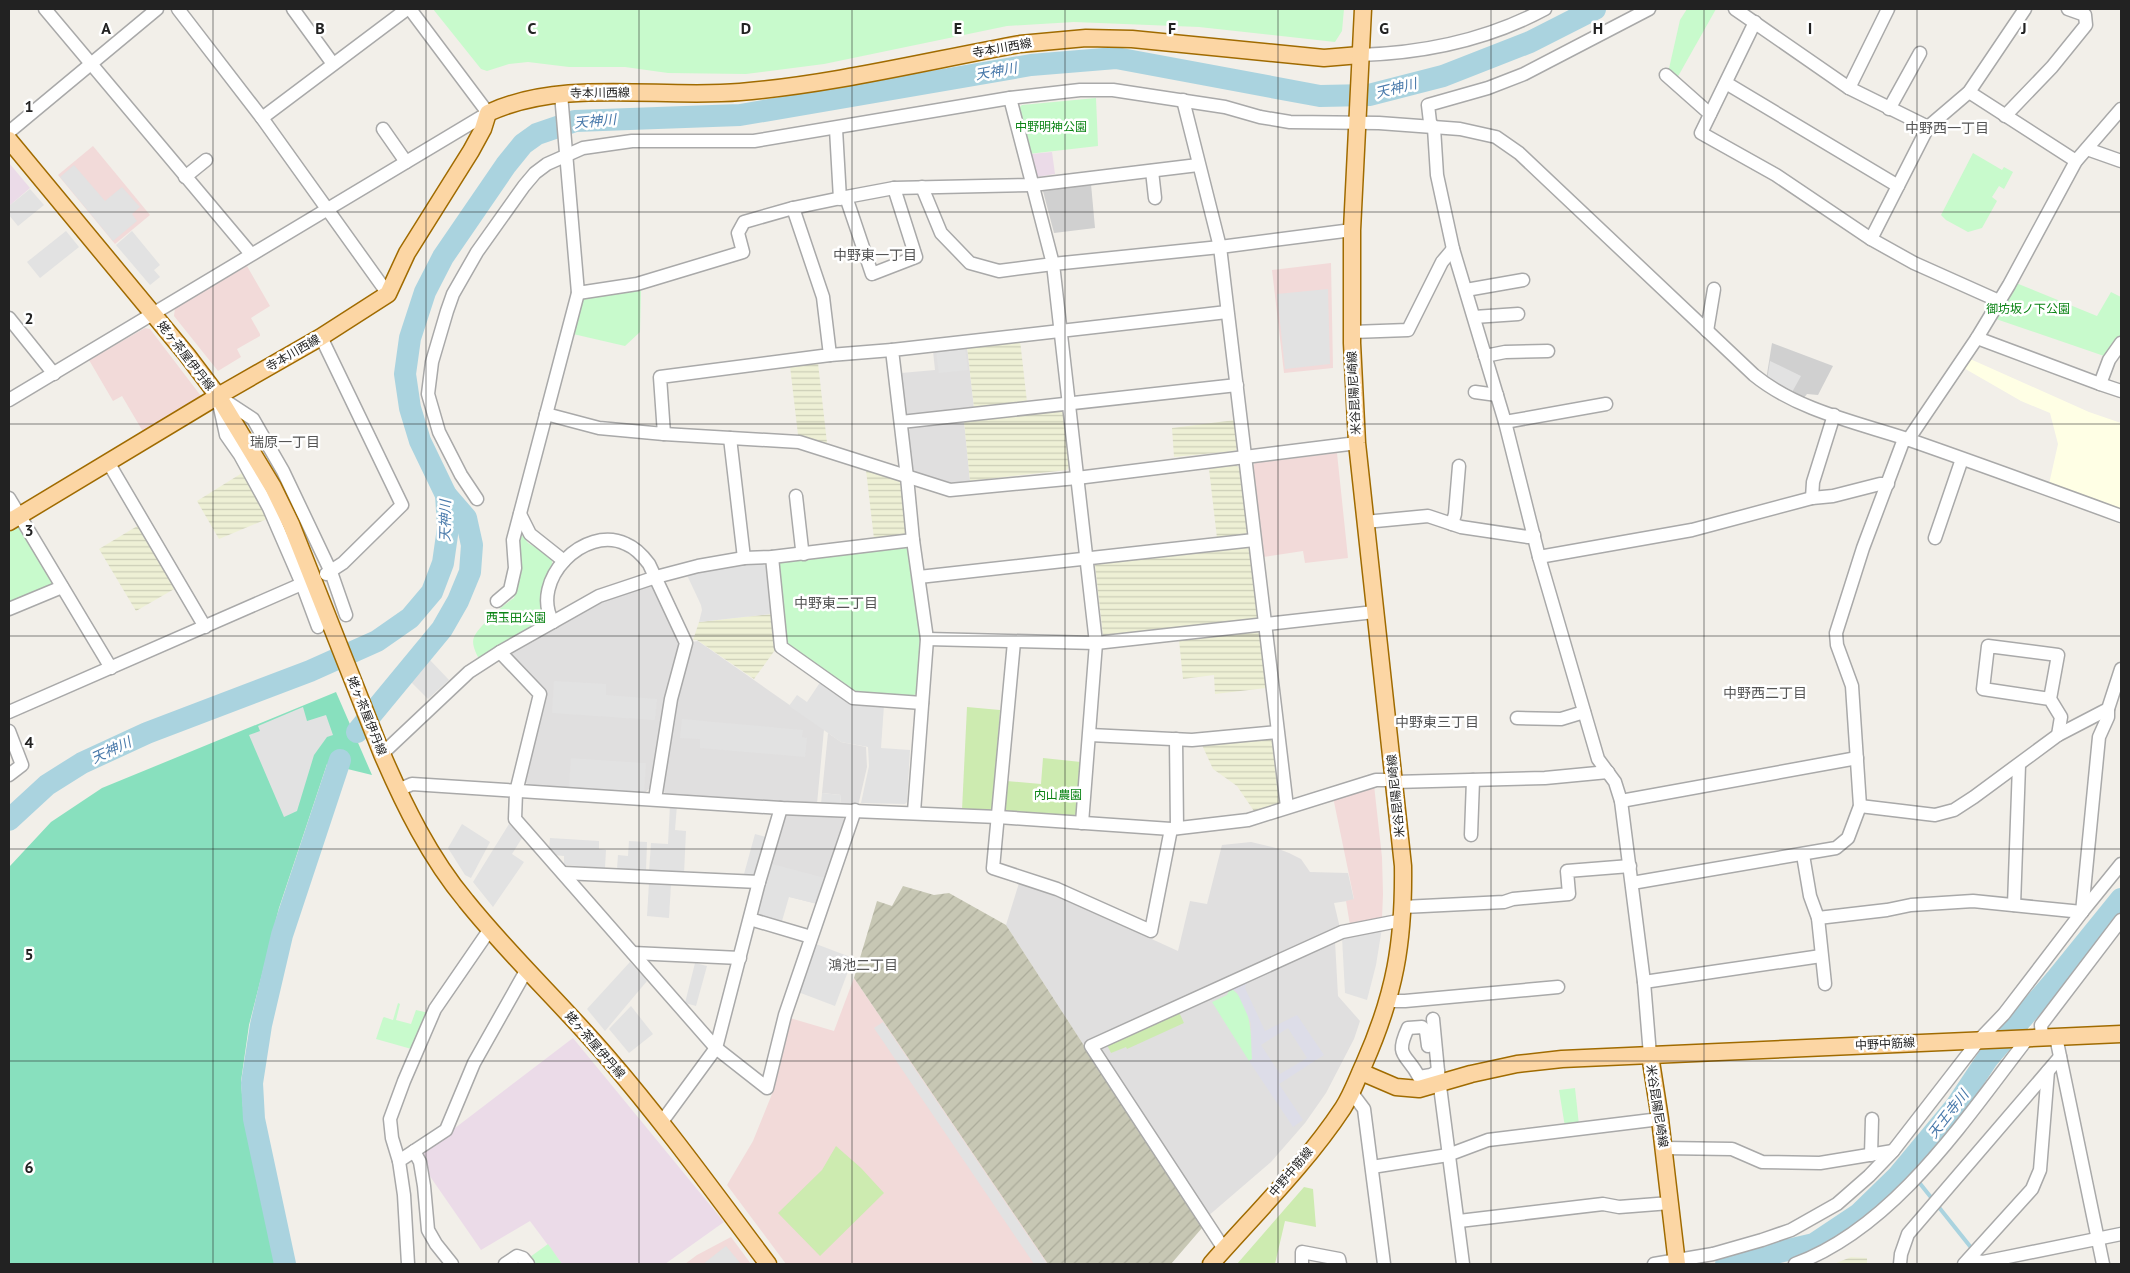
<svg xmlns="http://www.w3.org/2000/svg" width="2130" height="1273" font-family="'PT Sans','Noto Sans JP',sans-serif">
  <defs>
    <pattern id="construction-furrows" width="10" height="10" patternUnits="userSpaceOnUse" patternTransform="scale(1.25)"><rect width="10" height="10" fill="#c7c7b4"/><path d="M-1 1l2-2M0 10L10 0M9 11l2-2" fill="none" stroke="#abab9a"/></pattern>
    <pattern id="farmland-rules" width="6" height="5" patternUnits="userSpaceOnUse" patternTransform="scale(1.25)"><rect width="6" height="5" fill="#eef0d5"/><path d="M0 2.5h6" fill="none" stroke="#ccceb7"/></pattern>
  </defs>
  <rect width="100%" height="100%" fill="#f2efe9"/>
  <!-- residential -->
  <g fill="#e0dfdf">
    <path d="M967,346L974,408L910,416L906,413L901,373L935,370L933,351Z"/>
    <path d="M964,421L970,481L952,483L915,472L912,467L908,432L911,427Z"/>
    <path d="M650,584L655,586L680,643L665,695L650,788L643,794L530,786L524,781L547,693L510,657V651L602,602Z"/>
    <path d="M698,641L824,729L817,804L666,795L662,788L677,695L692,642Z"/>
    <path d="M828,733L841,742L866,747L867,767L858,806L840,805L841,795L822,793Z"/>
    <path d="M788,813L842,816L845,821L817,904L763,890L783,816Z"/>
    <path d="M1251,842L1276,848L1289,853L1301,859L1310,872L1348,873L1354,900L1334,903L1340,928L1083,1044L1006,925L1019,883L1055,895L1178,951L1190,901L1207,904L1222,845Z"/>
    <path d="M1335,941L1338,996L1360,1021L1354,1039L1326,1093L1305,1123L1271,1162L1207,1217L1100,1051L1101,1047Z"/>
  </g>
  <!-- commercial -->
  <g fill="#f2dad9">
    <path d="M93,146L150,215L115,244L58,175Z"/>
    <path d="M1331,263L1333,368L1284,373L1272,270Z"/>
    <path d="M247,266L270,306L251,318L260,334V336L237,349L241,357L218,371L174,316L175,308Z"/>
    <path d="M145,328L150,329L204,400L145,435L122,396L113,401L89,360Z"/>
    <path d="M1337,453L1348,558L1305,563L1303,551L1263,557L1252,468L1255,463Z"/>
    <path d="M1374,785L1382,857L1383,894L1382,918L1350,925L1346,901L1354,899L1333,797Z"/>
    <path d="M854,978L1048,1264H786L727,1185L753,1141L772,1094L790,1018L834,1031Z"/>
    <path d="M731,1237L751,1264H685L697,1255Z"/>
  </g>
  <!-- industrial -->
  <g fill="#ebdbe8">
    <path d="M1052,152L1055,174L1037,177L1035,176L1030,154Z"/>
    <path d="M9,163L30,188L9,206Z"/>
    <path d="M573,1038L724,1222L665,1264H562L530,1221L481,1250L427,1172L421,1154Z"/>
  </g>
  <!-- education -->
  <path fill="#ffffe5" d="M1968,358L2089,412L2121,423V510L2049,484L2058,444L2050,413L2021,401L1962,367Z"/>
  <!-- religious -->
  <g fill="#d0d0d0">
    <path d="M1091,184L1095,228L1054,233L1043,191Z"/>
    <path d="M1772,343L1833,366L1818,395L1807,394L1803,399L1766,380Z"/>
  </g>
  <!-- construction -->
  <path fill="url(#construction-furrows)" d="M903,886L934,895L949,893L1006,925L1202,1228L1171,1264H1048L854,978L877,901L892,906Z"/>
  <!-- farmland -->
  <g fill="url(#farmland-rules)">
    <path d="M1020,340L1027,402L974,408L967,346Z"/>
    <path d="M818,363L827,443L798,435L790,366Z"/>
    <path d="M1060,409L1065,413L1070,465L1067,470L970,481L964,421Z"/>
    <path d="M1235,420L1238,446L1235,451L1174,457L1172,428Z"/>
    <path d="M1236,465L1241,469L1248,530L1245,535L1217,538L1209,469Z"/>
    <path d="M866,470L899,481L902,485L906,532L904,535L874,539Z"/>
    <path d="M242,473L267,519L219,539L197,501Z"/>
    <path d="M139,525L176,588L136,611L99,549Z"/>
    <path d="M1246,546L1250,550L1258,615L1254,620L1105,637L1103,636L1095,565L1097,564Z"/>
    <path d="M771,614L775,650L754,679L697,640H693L699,622Z"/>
    <path d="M1256,631L1260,634L1266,688L1215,694L1214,675L1183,679L1179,640Z"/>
    <path d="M1267,737L1272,741L1279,803L1276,808L1256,814L1237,786L1213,769L1202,745Z"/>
    <path d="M1851,1257L1867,1258V1264H1834Z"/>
  </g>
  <!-- grass -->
  <g fill="#cdebb0">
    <path d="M967,707L1000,710L993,807L988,812L962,810Z"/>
    <path d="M1043,758L1081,762L1077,813L1072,817L1008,812L1003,808L1006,781L1041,784Z"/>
    <path d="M1179,1012L1184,1023L1127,1049L1126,1047L1111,1053L1107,1045Z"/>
    <path d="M836,1146L861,1168L884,1193L820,1256L778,1213L822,1170Z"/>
    <path d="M1304,1187L1313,1189L1316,1227L1285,1221L1275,1264H1237Z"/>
  </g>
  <!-- park -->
  <g fill="#c8facc">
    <path d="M433,9H1344L1342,31L1335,42L1199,27L1074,22L1007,26L824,64L746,74L668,73L625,67H569L528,62L509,64L487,71L481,69Z"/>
    <path d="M1687,9H1716L1676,80L1668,73L1680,20Z"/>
    <path d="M1096,98L1098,146L1028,154L1016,110L1022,105Z"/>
    <path d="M1973,153L2002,170L2004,167L2013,172L2004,189L1999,186L1992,197L1997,201L1982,228L1968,232L1946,220L1941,215Z"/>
    <path d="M2016,283L2097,316L2111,292L2121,297V337L2107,357L1996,319Z"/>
    <path d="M639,287L641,290L640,332L625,346L573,334L579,299Z"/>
    <path d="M15,526L20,528L57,585L9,605V529Z"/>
    <path d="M522,535L528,543L552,557C554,570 545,577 542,590C539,602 544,613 540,625L479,659C476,653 471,644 474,637C479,626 504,604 514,598L522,570L518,547Z"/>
    <path d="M906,546L909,548L922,636L918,692L913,696L853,693L788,646L785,640L776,565L780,560Z"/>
    <path d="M1230,988C1252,1001 1251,1037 1252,1059L1249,1061L1212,1002L1227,995Z"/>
    <path d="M398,1003L400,1004L396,1020L411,1024L416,1010L429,1013L415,1050L376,1039L383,1018L384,1017L393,1020Z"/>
    <path d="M1575,1088L1579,1125L1565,1127L1559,1090Z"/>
    <path d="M548,1244L562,1264H535L530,1257Z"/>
  </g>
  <!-- pitch -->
  <path fill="#88e0be" d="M336,692L372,775L327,764L279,908L249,1025L241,1081L244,1121L275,1264H9L10,866L51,822L102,788Z"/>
  <!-- parking -->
  <g fill="#e2e2e2">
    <path d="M74,165L105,201L122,187L140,207L132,214L137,221L113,241L60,177Z"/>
    <path d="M30,189L44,205L18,226L9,215V206Z"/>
    <path d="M66,231L79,247L40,278L27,262Z"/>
    <path d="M132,231L160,265L154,270L160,277L150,285L116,245Z"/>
    <path d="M1328,289L1330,364L1285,369L1277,294Z"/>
    <path d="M965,348L968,370L939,373L936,351Z"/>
    <path d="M1770,361L1801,376L1791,394L1767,381Z"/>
    <path d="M761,563L766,566L771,614L699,622L702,610L701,605L686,573L701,572L719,568Z"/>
    <path d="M428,658L449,680L428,699L409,680Z"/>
    <path d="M554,681L606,684V695L657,699L655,720L552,713Z"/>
    <path d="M821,681L884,705L881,748L910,750L907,802L905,804L861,803L869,766L868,747L841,742L789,706L797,695L807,702Z"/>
    <path d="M303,707L307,721L326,715L333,735L327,737L314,755L297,811L284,817L249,735L260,731L258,726Z"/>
    <path d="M682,719L803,730L802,737L807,738L805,757L700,748V739L680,738Z"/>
    <path d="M571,758L646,763L644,792L569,787Z"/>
    <path d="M822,793L841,795L840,805L821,804Z"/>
    <path d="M670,805H677L675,830L686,831L684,874L649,872L651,843L668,844Z"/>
    <path d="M462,824L490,842L471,878L465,875L448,848Z"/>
    <path d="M509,824L522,838L512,854L524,862L493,907L473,882Z"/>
    <path d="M755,834L766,837L756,874L753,876L744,874Z"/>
    <path d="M550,838L599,841V849L606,850L605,868L564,865V856L553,855L549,850Z"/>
    <path d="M629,841L647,842L646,871L617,869L618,855L628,856Z"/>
    <path d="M772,864L825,878L814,903L789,897L782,921L761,916L758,911Z"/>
    <path d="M649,883L671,884L669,918L647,916Z"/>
    <path d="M1382,928L1376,965L1367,1000L1345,993L1342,937Z"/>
    <path d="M816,944L853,958L835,1006L798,992Z"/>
    <path d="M630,962L647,981L605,1031L587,1009Z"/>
    <path d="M695,963L707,966L696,1006L685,1003Z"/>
    <path d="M631,1006L653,1034L629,1053L609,1029Z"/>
    <path d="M883,1022L1047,1264H1034L874,1028Z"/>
    <path d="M726,1246L741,1264H703Z"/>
  </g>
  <!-- plaza -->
  <path fill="#dddde8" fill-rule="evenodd" d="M1248,980L1245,988L1265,1031L1297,1015L1324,1055L1279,1084L1303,1120L1293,1127L1249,1061L1252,1059L1251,1023L1237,992L1230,988ZM1288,1028L1307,1058L1280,1074L1261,1045Z"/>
  <!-- pier -->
  <path fill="#fff" d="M2031,1026L2014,1049L1980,1050L1995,1027Z"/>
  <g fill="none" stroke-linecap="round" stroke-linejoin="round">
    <!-- stream -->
    <path stroke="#aad3df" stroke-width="4" d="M1906,1166L1973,1250"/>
    <!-- river -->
    <g stroke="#aad3df" stroke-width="22">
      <path d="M357,732L442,629L458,601L470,572L472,545L466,518L446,495"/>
      <path d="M9,820L47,785L82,763L147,733L310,671L377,641L410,618L432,592L443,563L448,528L446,495L420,441L410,408L405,374L410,338L425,292L443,257L506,165L523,144L537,134L575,121L740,115L1031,65L1116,58L1320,96L1369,95L1443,76L1530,42L1595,9"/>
      <path d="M285,1264L254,1119L252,1083L261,1025L282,935L340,760"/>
      <path d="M1726,1264L1814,1244L1859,1214L1897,1177L1956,1106L1988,1058L2057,978L2121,899"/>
    </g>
    <defs>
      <g id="minor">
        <path d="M45,9L251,254"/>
        <path d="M178,9L262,118L388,294"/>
        <path d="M293,9L333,64"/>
        <path d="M1649,9L1524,74L1488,88L1428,105L1430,122L1434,128L1437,175L1453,249L1505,422L1539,557L1598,759L1615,782L1621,801L1644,982L1650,1055"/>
        <path d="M1735,9L1849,88L1928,127"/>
        <path d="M1755,22L1701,133L1776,175L1871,239L1914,263L1999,301"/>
        <path d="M1360,55C1424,53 1489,39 1545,9"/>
        <path d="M1666,75L1710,114"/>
        <path d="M1726,83L1898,186"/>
        <path d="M1849,88L1888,9"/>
        <path d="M1969,92L2076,161"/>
        <path d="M561,94L578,293L637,284L743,252L738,233L744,222L793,208L846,197L872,274L916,257L894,188"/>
        <path d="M1183,100L1220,247L1287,807"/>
        <path d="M1889,109L1920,53"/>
        <path d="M2005,116L2052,67L2086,25L2085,15L2068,9"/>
        <path d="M262,118L407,9"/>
        <path d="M383,129L406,162"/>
        <path d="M836,129L840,199"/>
        <path d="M9,132L157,9"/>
        <path d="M2087,149L2121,161"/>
        <path d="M1152,171L1155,198"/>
        <path d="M185,177L206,160"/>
        <path d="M922,187L941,233L970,263L999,271L1053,264L1010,98"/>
        <path d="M846,197L894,188L1033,185L1198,165"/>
        <path d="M1871,239L1928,127L1969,92L2025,9"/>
        <path d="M1466,290L1523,280"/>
        <path d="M1474,317L1518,314"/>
        <path d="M9,318L54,374"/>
        <path d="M1707,331L1714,289"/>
        <path d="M1352,332L1408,330L1442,262L1453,249"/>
        <path d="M321,337L402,505L343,563L326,574"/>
        <path d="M1977,338L2100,384"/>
        <path d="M2121,343L2109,360L2100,384L2121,391"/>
        <path d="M830,355L892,350"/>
        <path d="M1485,356L1505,352L1548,351"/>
        <path d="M1475,392L1497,395"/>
        <path d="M221,398L253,419L283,471L331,572L346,615"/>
        <path d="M9,400L488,113L410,9"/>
        <path d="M219,403L226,435L240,455L269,508L302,584L318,627"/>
        <path d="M546,414L599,428L664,434L660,377L830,355L823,297L793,208"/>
        <path d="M901,422L1237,385"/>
        <path d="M1505,422L1606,404"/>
        <path d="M664,434L799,442L950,490L1077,478L1357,443"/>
        <path d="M730,438L744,558"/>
        <path d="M1908,440L1977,338L2009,285L2076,161L2121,109"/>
        <path d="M108,462L205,627"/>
        <path d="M796,496L802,549L804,554"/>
        <path d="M9,498L111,668"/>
        <path d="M1812,498L1813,482L1834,415"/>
        <path d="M477,499L461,475L439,432L428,394L432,362L447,311L453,294L477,252L524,186L535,173L547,164L583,148L632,141H754L1010,98L1080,90H1113L1225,107L1260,117L1290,122L1379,123L1460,129L1496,137L1519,153L1754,375C1797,410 1855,422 1907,439C1979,464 2050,490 2121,516"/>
        <path d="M520,514L530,534L564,561"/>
        <path d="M1365,522L1428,516L1461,527L1528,537L1534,535"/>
        <path d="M1452,524L1455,514L1459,466"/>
        <path d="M1935,538L1962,459"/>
        <path d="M772,557L781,647L853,698L922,703"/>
        <path d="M1539,557L1692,530L1812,498L1833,496L1880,484H1888"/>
        <path d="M919,577L1254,540"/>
        <path d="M497,601L510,590L515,568L513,540L578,293"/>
        <path d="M9,609L62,587"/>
        <path d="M553,622C529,581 584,524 626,544C636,548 643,556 649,564L686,643L671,699L655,799"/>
        <path d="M927,639L1096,643L1374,612"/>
        <path d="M1014,642L993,868L1057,889L1151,931L1171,829"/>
        <path d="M500,652L540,694L516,792L515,819L716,1048L767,1088L785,1015L855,810"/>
        <path d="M2050,699L1983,689L1988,646L2058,655L2050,699L2061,717L2058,735"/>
        <path d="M9,712L304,583"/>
        <path d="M1517,718L1561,719L1584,712"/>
        <path d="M9,731L22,765L9,775"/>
        <path d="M1090,735L1192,740L1277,732"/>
        <path d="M1176,739L1177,828"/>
        <path d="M382,754L469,672L500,652L599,596L656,577L698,566L744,558L772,557L913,540"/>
        <path d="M1394,782L1545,778L1608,772"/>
        <path d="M398,790L412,784L781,808L998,817L1171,829L1248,820L1376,780H1394"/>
        <path d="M1621,801L1857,758"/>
        <path d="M1860,806L1935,815L1954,810L1974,797L2058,735L2108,709L2121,669"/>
        <path d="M914,812L927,639L913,540L907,477L892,350L1227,312"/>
        <path d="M1082,823L1096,643L1053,264L1220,247L1352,230"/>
        <path d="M1471,835L1473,780"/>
        <path d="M1803,855L1810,896L1818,918L1825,984"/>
        <path d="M563,873L759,882"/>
        <path d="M1632,883L1836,848L1848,838L1860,806L1852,686L1837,645L1836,633L1863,548L1904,439"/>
        <path d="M2014,905L2019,765"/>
        <path d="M1403,907L1504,902L1513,899L1569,894L1567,871L1630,866"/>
        <path d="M2082,912L2099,737L2108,717V709"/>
        <path d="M2082,912L2121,864"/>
        <path d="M750,919L811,937"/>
        <path d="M633,953L740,958"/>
        <path d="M1644,982L1821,956"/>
        <path d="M1388,1001H1405L1558,987"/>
        <path d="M1433,1019L1438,1071L1463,1264"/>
        <path d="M2042,1037L2041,1025L2121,920"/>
        <path d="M2056,1037L2103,1264"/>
        <path d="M1428,1046L1426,1031L1422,1027L1408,1028C1394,1058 1407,1053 1419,1077L1431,1075L1438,1071"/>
        <path d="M1352,1093L1364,1109L1384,1264"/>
        <path d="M661,1123L716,1048L759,882L781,808"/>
        <path d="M1664,1148L1732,1149L1762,1162L1820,1163L1893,1151"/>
        <path d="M414,1151L420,1162L424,1186L428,1230L436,1244L452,1264"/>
        <path d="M1871,1155L1872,1119"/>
        <path d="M399,1161L392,1138L390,1119L404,1081L435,1009L490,929"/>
        <path d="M1372,1167L1448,1155L1488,1140L1660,1119"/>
        <path d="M1459,1221L1603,1204L1619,1207L1670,1203"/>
        <path d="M1224,1249L1091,1046L1342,932L1403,920"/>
        <path d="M1969,1259L1983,1262L2121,1234"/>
        <path d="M408,1264L404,1195L399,1161L446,1130L474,1063L527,969"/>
        <path d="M505,1264L517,1256L523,1258L528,1264"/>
        <path d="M1302,1264V1252L1339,1259L1340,1264"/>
        <path d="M1654,1264L1713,1254L1762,1240L1791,1230L1837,1204L1869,1176L1893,1151L1979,1040L2004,1014L2082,912L1973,901L1911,905L1887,910L1818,918"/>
        <path d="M1795,1264C1895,1227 1965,1119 2028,1038"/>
        <path d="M1900,1264L1901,1254L1908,1234L2060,1057"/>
        <path d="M1964,1264L2032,1189L2040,1170L2048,1071"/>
      </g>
      <g id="major">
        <path d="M9,140L187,355L218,396L273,487L291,524L382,754C404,805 430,858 466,901C510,956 562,1004 608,1058C665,1124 716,1195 768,1264"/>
        <path d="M9,522L218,396L321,337L388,294L407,253L471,151L483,129L488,113C563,78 659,99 740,92C834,84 927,61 1020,44L1086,38L1132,39L1324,58L1360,55"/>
        <path d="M1650,1055L1660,1119L1677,1264"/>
        <path d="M1361,1072L1396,1087L1419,1089L1471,1074L1517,1064L1562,1059L2121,1034"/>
        <path d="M1211,1264C1255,1214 1306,1164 1343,1108C1352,1094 1357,1079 1364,1064C1395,994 1404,942 1403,866L1357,443L1352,343V230L1363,9"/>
      </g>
    </defs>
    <!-- minor casing -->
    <use href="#minor" stroke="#a9a9a9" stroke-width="15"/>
    <!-- major casing -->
    <use href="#major" stroke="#a06b00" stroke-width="19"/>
    <!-- minor -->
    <use href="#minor" stroke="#fff" stroke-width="12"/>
    <!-- major -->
    <use href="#major" stroke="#fcd6a4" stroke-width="16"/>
  </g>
  <!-- grid -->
  <path fill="none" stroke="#222" stroke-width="1" stroke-opacity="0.55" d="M213,9V1264M426,9V1264M639,9V1264M852,9V1264M1065,9V1264M1278,9V1264M1491,9V1264M1704,9V1264M1917,9V1264M9,212H2121M9,424H2121M9,636H2121M9,849H2121M9,1061H2121"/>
  <g text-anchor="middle" stroke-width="5" stroke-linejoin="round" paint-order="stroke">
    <!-- street labels -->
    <g font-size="12" fill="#222" stroke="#fff">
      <text transform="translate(1002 48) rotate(-10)" y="4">寺本川西線</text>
      <text transform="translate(600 93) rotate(-1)" y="4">寺本川西線</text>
      <text transform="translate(293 353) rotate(-30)" y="4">寺本川西線</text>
      <text transform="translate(186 356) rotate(52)" y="4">姥ヶ茶屋伊丹線</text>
      <text transform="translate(1354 393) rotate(-93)" y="4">米谷昆陽尼崎線</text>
      <text transform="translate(367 716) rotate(68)" y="4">姥ヶ茶屋伊丹線</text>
      <text transform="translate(1396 796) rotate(-96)" y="4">米谷昆陽尼崎線</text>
      <text transform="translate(1885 1044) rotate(-3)" y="4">中野中筋線</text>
      <text transform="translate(595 1045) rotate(49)" y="4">姥ヶ茶屋伊丹線</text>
      <text transform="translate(1657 1106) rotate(81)" y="4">米谷昆陽尼崎線</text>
      <text transform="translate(1291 1172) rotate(-50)" y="4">中野中筋線</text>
    </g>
    <!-- park labels -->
    <g font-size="12" fill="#0c8416" stroke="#fff">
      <text x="1051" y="131">中野明神公園</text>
      <text x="2028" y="313">御坊坂ノ下公園</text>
      <text x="516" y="622">西玉田公園</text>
      <text x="1058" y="799">内山農園</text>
    </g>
    <!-- water labels -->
    <g font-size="14" font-style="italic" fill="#4a7aab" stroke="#fff">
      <text transform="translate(996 71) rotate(-10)" y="5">天神川</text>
      <text transform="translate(1396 88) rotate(-14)" y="5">天神川</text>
      <text transform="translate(595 121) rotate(-5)" y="5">天神川</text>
      <text transform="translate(445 521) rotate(-89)" y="5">天神川</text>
      <text transform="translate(111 750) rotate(-25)" y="5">天神川</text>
      <text transform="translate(1948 1114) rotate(-52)" y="5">天王寺川</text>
    </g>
    <!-- neighbourhood labels -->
    <g font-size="14" fill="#555" stroke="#fff">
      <text x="1947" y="133">中野西一丁目</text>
      <text x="875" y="260">中野東一丁目</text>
      <text x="285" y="447">瑞原一丁目</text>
      <text x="836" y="608">中野東二丁目</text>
      <text x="1765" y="698">中野西二丁目</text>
      <text x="1437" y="727">中野東三丁目</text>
      <text x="863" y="970">鴻池二丁目</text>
    </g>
  </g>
  <g font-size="16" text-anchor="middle" font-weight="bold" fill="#222" stroke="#fff" stroke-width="5" stroke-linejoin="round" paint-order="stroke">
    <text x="106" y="34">A</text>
    <text x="320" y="34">B</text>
    <text x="532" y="34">C</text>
    <text x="746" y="34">D</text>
    <text x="958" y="34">E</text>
    <text x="1172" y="34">F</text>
    <text x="1384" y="34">G</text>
    <text x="1598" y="34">H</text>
    <text x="1810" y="34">I</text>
    <text x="2024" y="34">J</text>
    <text x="29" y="112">1</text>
    <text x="29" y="324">2</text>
    <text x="29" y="536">3</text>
    <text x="29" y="748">4</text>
    <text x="29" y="960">5</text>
    <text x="29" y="1173">6</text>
  </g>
  <!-- border -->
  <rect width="2130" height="1273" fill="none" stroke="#222222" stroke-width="20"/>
</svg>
